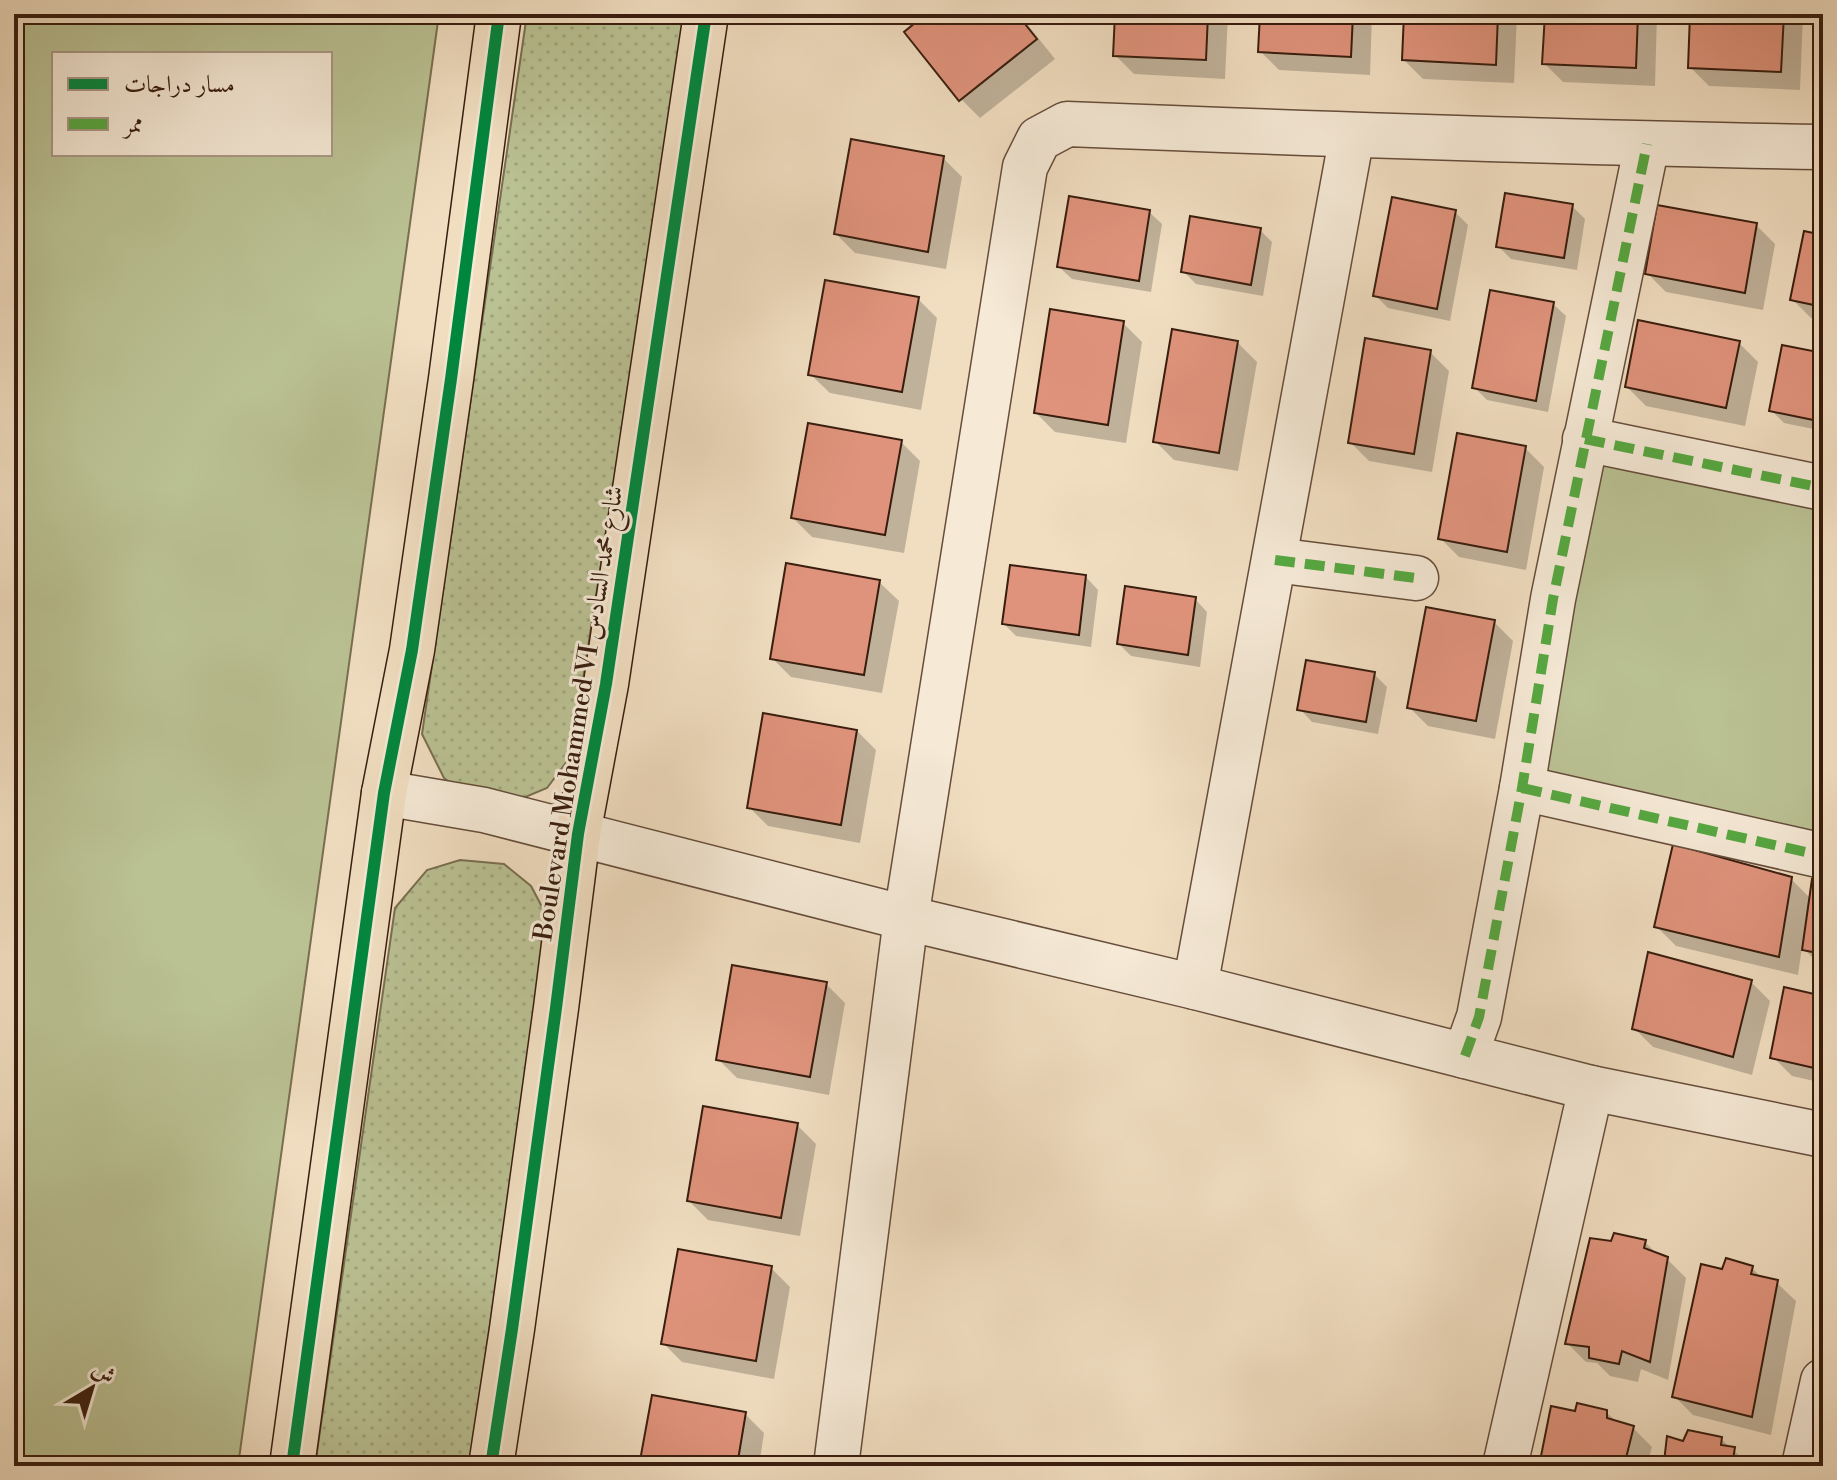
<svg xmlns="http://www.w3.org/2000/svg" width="1837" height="1480" font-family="'Libre Bodoni',Amiri,serif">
  <defs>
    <pattern id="park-dots" width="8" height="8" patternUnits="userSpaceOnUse" patternTransform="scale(2)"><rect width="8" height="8" fill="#bac193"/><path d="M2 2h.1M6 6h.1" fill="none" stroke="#a1a57e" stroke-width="1.8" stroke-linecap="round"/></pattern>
  </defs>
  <rect width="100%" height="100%" fill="#f1dec1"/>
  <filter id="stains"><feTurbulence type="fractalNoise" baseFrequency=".0025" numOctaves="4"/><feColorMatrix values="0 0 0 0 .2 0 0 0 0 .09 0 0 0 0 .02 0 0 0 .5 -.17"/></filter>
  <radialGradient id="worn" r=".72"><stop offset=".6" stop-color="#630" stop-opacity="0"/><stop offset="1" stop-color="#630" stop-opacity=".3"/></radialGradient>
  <!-- green -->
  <g fill="#bac193" stroke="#796f50" stroke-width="2" fill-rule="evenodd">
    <path d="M14,14H439L238,1466H14ZM54,54H330V154H54Z"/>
    <path d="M1597,456L1823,502V838L1534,779Z"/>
  </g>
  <!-- park -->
  <g fill="url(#park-dots)" stroke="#796f50" stroke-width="2">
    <path d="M527,14H687L571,756L547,788L511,803L473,800L444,778L422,734Z"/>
    <path d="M460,860L504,864L531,886L550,922L469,1466H315L395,908L427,870Z"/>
  </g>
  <!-- shadow -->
  <g fill="#0003">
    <path d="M930,14H1019L1055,59L980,118L961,99Z"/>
    <path d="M1117,14H1228L1225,79L1134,74L1115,55Z"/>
    <path d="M1262,14H1372L1370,75L1279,70L1260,51Z"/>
    <path d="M1406,14H1517L1514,83L1423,79L1404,60Z"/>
    <path d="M1547,14H1657L1655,86L1563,82L1544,63Z"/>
    <path d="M1692,14H1803L1800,90L1709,86L1690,67Z"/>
    <path d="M943,158L962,177L946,269L855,253L836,234Z"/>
    <path d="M1572,206L1585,219L1577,270L1511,259L1498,246Z"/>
    <path d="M1149,212L1162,224L1151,292L1072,279L1059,267Z"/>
    <path d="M1455,212L1468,225L1450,321L1388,308L1375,295Z"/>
    <path d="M1756,225L1775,244L1763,310L1666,292L1647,273Z"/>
    <path d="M1260,230L1272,242L1263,296L1196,284L1183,271Z"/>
    <path d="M1823,237V321L1811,318L1792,299Z"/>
    <path d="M918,299L937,318L921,410L830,393L810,374Z"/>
    <path d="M1553,304L1566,316L1548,412L1487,400L1474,387Z"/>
    <path d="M1123,323L1142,342L1126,443L1055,432L1036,413Z"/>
    <path d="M1238,343L1257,362L1238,471L1174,460L1155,441Z"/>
    <path d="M1739,343L1758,362L1745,426L1646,406L1627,387Z"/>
    <path d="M1430,352L1449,371L1432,472L1369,461L1350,442Z"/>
    <path d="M1823,355V431L1784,423L1771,410Z"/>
    <path d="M901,442L920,461L904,553L812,537L793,518Z"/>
    <path d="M1525,448L1544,467L1526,570L1459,557L1440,538Z"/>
    <path d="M1086,577L1098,590L1091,647L1016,636L1004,624Z"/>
    <path d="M879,582L899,601L882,693L791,677L772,658Z"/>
    <path d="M1195,599L1207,612L1200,667L1131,656L1119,644Z"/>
    <path d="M1494,622L1513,641L1495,739L1428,726L1409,707Z"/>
    <path d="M1374,674L1387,687L1378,734L1312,722L1300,709Z"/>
    <path d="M857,731L876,750L860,843L768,826L749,807Z"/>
    <path d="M1791,879L1811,899L1823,884V968L1802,947L1798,975L1676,946L1656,926Z"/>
    <path d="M1751,982L1770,1001L1752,1075L1653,1047L1634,1028Z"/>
    <path d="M826,984L845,1003L829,1095L737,1078L718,1059Z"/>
    <path d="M1823,998V1083L1792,1076L1773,1057Z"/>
    <path d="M797,1125L816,1144L800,1236L708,1220L689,1201Z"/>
    <path d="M1645,1242L1659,1256L1667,1259L1686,1278L1668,1380L1641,1369L1638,1382L1610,1376L1597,1363L1586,1362L1567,1343L1612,1243Z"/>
    <path d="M771,1268L790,1287L774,1379L682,1362L663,1343Z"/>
    <path d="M1752,1268L1762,1278L1776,1282L1796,1301L1771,1435L1693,1415L1674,1396L1724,1271Z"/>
    <path d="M1606,1412L1618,1423L1633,1428L1652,1447L1647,1466H1541L1576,1413Z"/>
    <path d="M745,1414L764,1433L759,1466H641Z"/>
    <path d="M1721,1439L1751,1466H1671L1666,1461L1685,1444Z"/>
  </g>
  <!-- building -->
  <g fill="#e0937c" stroke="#381d0e" stroke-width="2">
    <path d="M926,14H1017L1037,39L959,101L904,32Z"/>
    <path d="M1115,14H1208L1206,60L1113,56Z"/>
    <path d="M1260,14H1353L1351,57L1258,52Z"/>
    <path d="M1404,14H1498L1496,65L1402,60Z"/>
    <path d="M1545,14H1638L1636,68L1542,64Z"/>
    <path d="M1690,14H1784L1781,72L1688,68Z"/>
    <path d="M851,139L944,156L928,252L834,234Z"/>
    <path d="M1505,193L1573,204L1564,258L1496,247Z"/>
    <path d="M1069,196L1150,210L1139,281L1057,267Z"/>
    <path d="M1392,197L1456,210L1437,309L1373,296Z"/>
    <path d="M1657,205L1757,223L1745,293L1645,274Z"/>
    <path d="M1190,216L1261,228L1251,285L1181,272Z"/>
    <path d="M1804,231L1823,235V307L1790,300Z"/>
    <path d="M825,280L919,297L902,392L808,375Z"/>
    <path d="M1490,290L1554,302L1536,401L1472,388Z"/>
    <path d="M1050,309L1124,321L1108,425L1034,413Z"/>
    <path d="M1638,320L1740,341L1726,408L1625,387Z"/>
    <path d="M1172,329L1238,341L1219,453L1153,442Z"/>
    <path d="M1365,338L1431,350L1414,454L1348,443Z"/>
    <path d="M1782,345L1823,353V422L1769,411Z"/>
    <path d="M808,423L902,440L885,535L791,518Z"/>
    <path d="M1457,433L1526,446L1507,552L1438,539Z"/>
    <path d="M786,563L880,580L864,675L770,659Z"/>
    <path d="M1010,565L1086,575L1079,635L1002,624Z"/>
    <path d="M1125,586L1196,597L1188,655L1117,644Z"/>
    <path d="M1426,607L1495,620L1476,721L1407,708Z"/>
    <path d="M1306,660L1375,672L1366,722L1297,710Z"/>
    <path d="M763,713L857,730L841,825L747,808Z"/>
    <path d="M1673,844L1792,877L1779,957L1654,927Z"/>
    <path d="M1812,879L1823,882V954L1802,950Z"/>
    <path d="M1648,952L1752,980L1733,1057L1632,1029Z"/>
    <path d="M732,965L827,982L810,1077L716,1060Z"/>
    <path d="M1784,987L1823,996V1070L1770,1058Z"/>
    <path d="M703,1106L798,1123L781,1218L687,1201Z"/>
    <path d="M1614,1233L1646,1240L1644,1248L1668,1257L1650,1362L1622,1351L1619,1364L1589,1358V1347L1565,1344L1590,1238L1611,1241Z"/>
    <path d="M678,1249L772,1266L756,1361L661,1344Z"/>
    <path d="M1726,1258L1753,1266L1751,1274L1778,1280L1752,1417L1672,1397L1701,1264L1722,1269Z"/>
    <path d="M652,1395L746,1412L737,1466H639Z"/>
    <path d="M1577,1403L1607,1410V1418L1634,1426L1624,1466H1539L1551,1406L1575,1411Z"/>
    <path d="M1688,1430L1722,1437L1721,1445L1735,1447L1732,1466H1686L1664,1462L1667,1436L1683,1441Z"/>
  </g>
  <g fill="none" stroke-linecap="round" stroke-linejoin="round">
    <defs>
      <g id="minor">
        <path d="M1585,439L1823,488"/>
        <path d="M1275,560L1416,578"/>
        <path d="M1522,788L1823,856"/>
        <path d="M384,793L484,810L906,918L1195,987L1591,1088L1823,1135"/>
        <path d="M1195,987L1352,135"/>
        <path d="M1465,1056L1479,1017L1522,788L1553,599L1647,144"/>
        <path d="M836,1466L906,918L1025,167L1039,139L1067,124C1319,134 1571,143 1823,147"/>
        <path d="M1505,1466L1591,1088"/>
        <path d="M1804,1466L1823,1381"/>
      </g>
      <g id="primary">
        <path d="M292,1466L384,793L412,650L451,379L499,14"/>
        <path d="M491,1466L512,1329L556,1008L578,834L606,684L706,14"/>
      </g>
    </defs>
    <!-- minor casing -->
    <use href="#minor" stroke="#664d3b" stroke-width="47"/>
    <!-- primary casing -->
    <use href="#primary" stroke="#381d0e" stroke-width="47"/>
    <!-- minor -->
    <use href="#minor" stroke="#f6ead7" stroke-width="44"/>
    <!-- primary -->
    <use href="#primary" stroke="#f1dec1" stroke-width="44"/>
    <!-- quiet -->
    <g stroke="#55a941" stroke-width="10" stroke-dasharray="20 10" stroke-linecap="butt">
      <path d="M1585,439L1823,488"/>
      <path d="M1275,560L1416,578"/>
      <path d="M1522,788L1823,856"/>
      <path d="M1465,1056L1479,1017L1522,788L1553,599L1647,144"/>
    </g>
    <defs>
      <g id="cycleway">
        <path d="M292,1466L384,793L412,650L451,379L499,14"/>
        <path d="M491,1466L512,1329L556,1008L578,834L606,684L706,14"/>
      </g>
    </defs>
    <!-- cycleway casing -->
    <use href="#cycleway" stroke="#f6ead7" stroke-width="17"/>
    <!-- cycleway -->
    <use href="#cycleway" stroke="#00873e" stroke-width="12"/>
  </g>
  <g text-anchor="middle" stroke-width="6" stroke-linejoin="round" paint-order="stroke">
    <!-- street labels -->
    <g font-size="26" fill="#381d0e" stroke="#f6ead7">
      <text transform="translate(578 713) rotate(-81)" y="9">Boulevard Mohammed VI شارع محمد السادس</text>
    </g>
  </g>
  <!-- margin -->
  <rect width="1837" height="1480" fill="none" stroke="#f1dec1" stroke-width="48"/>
  <rect x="16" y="16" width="1805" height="1448" fill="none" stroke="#381d0e" stroke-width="4"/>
  <rect x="24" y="24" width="1789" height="1432" fill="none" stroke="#381d0e" stroke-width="2"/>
  <!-- legend -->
  <rect x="52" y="52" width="280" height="104" fill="#f6ead7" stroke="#aa9887" stroke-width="2"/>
  <rect x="68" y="78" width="40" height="12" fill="#00873e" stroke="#aa9887" stroke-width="2"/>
  <text x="124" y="92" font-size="24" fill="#381d0e">مسار دراجات</text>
  <rect x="68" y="118" width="40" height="12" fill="#55a941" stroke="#aa9887" stroke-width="2"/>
  <text x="124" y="132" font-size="24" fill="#381d0e">ممر</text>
  <!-- north arrow -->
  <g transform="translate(92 1388) rotate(38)" stroke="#f6ead7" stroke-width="6" paint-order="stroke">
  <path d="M0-6L14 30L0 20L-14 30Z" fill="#381d0e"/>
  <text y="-12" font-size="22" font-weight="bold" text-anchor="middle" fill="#381d0e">ش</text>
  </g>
  <rect width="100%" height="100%" filter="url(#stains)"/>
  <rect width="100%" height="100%" fill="url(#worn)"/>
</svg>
